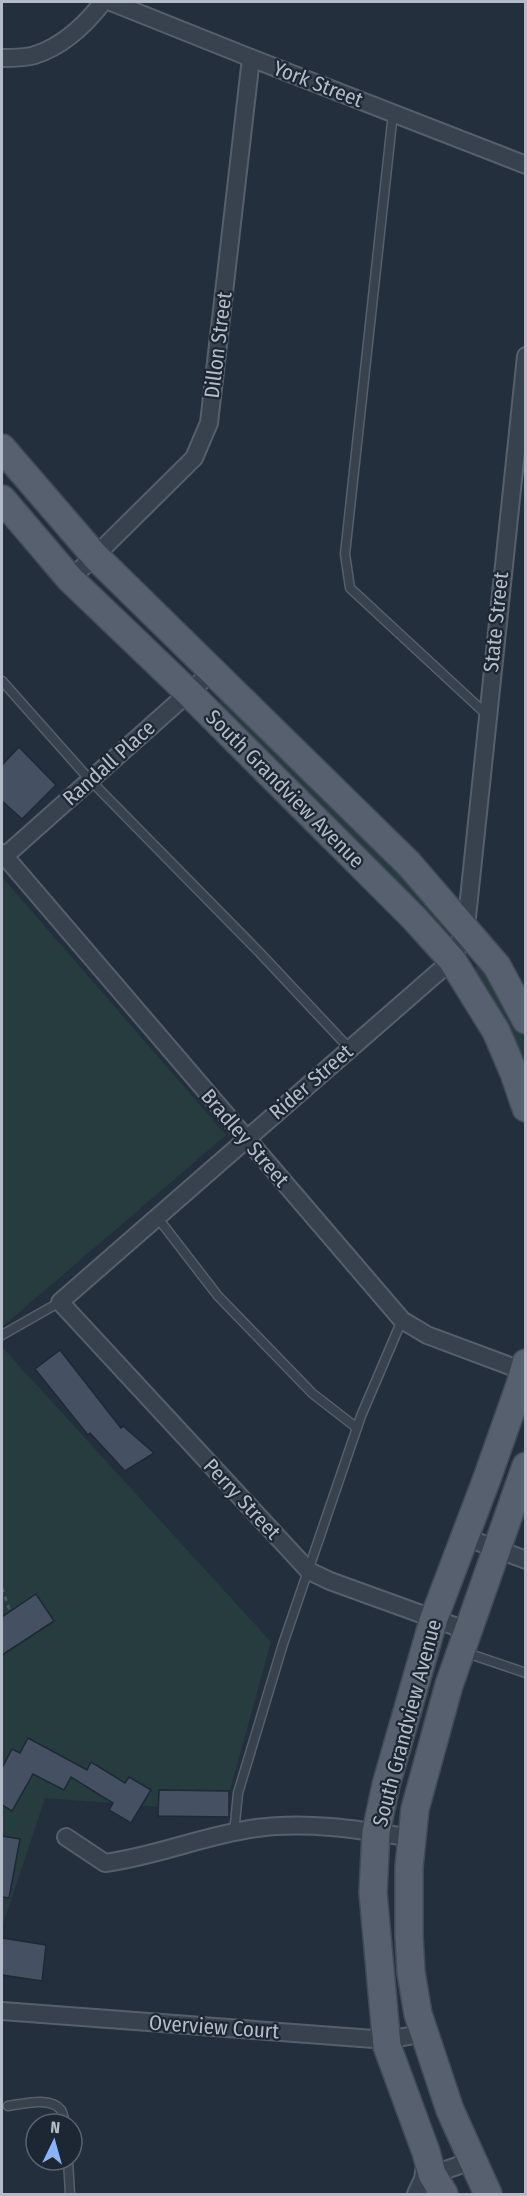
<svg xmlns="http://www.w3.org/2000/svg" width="527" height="2196" font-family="'Fira Sans Condensed',sans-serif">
  <rect width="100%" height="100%" fill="#242f3e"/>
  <!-- green -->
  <g fill="#263c3f">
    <path d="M224,698L326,796L446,922L442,926H439L219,707L220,700Z"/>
    <path d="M2,877L226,1135L2,1327Z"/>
    <path d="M477,965L483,967L525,1040V1075L474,970Z"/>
    <path d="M2,1347L271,1642L224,1812L45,1798L2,1927Z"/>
  </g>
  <!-- building -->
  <g fill="#455162" stroke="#1f2835" stroke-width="1.5">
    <path d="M19,747L56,785L22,819L2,801V765Z"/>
    <path d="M60,1350L121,1428L123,1426L154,1453L125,1471L90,1433L88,1435L35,1369Z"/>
    <path d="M36,1594L54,1621L2,1655V1617Z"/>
    <path d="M28,1738L87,1770L91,1762L125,1783L129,1777L151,1790L131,1823L109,1810L113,1803L71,1777L64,1790L33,1774L12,1811L2,1805V1768L12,1749L20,1753Z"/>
    <path d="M159,1790L229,1791V1817L158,1816Z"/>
    <path d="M2,1836L20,1839L9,1898L2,1897Z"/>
    <path d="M2,1938L46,1945L42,1981L2,1975Z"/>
  </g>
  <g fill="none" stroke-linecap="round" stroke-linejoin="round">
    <defs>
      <g id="service">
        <path d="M393,113L345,554L350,588L486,714"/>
        <path d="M2,681L90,780L260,953L350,1049"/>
        <path d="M157,1217L218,1296L313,1394L357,1428"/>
        <path d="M2,1335L60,1302"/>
        <path d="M464,1652L526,1673"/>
        <path d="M234,1833L238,1793L283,1644L361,1416L402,1320"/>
        <path d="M8,2106C22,2104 51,2096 61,2110C63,2114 64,2120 66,2124"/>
        <path d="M68,2160L70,2194"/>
      </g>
      <g id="minor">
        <path d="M111,2L251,58L526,165"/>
        <path d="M2,58C13,58 25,58 35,55C63,46 86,24 103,2"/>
        <path d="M70,579L95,556L194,458L209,423L251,58"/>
        <path d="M2,853L402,1320L427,1335L526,1372"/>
        <path d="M5,856L214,670"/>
        <path d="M465,1537L526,1560"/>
        <path d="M468,1631L330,1581L309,1571L60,1302L452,960L466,927L526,356"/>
        <path d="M66,1837L105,1863C157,1856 205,1835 257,1828C309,1821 361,1830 412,1838"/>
        <path d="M2,2011L387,2040L425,2033"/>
        <path d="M426,2177L471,2161"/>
        <path d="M416,2194L423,2179L425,2165"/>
      </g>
      <g id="primary">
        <path d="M2,448L95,556L409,864L497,966L526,1020"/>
        <path d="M2,499L70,579L189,693L413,917L452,960L496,1031L514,1073L526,1108"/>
        <path d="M444,2194L432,2174L426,2152L387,2046L373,1893L376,1832L386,1785L434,1618L486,1481L520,1385L526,1363"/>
        <path d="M488,2194L450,2110L418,2014L411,1972L409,1936V1867L415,1809L449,1685L526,1466"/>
      </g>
    </defs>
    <!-- service casing -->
    <use href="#service" stroke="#565f6c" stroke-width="11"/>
    <!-- minor casing -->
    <use href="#minor" stroke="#565f6c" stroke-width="20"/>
    <!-- primary casing -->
    <use href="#primary" stroke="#414a57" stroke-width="30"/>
    <!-- path -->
    <path stroke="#44595c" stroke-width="3" stroke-dasharray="4.5 4.5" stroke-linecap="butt" d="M2,1588L10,1611"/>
    <!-- service -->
    <use href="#service" stroke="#38414e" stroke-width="8"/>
    <!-- minor -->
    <use href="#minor" stroke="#38414e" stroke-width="16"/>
    <!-- primary -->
    <use href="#primary" stroke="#56606e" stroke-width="27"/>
  </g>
  <g text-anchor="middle" stroke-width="4.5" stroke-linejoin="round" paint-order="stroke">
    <!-- street labels -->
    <g font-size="21" fill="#b4bcc9" stroke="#1d2633">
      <text transform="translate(318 84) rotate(21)" y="7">York Street</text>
      <text transform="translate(218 345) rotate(-83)" y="7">Dillon Street</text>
      <text transform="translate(496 622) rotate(-84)" y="7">State Street</text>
      <text transform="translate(109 763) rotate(-42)" y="7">Randall Place</text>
      <text transform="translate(285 789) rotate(45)" y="7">South Grandview Avenue</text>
      <text transform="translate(311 1082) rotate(-41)" y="7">Rider Street</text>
      <text transform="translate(245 1138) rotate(49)" y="7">Bradley Street</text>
      <text transform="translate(242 1499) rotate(47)" y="7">Perry Street</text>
      <text transform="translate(407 1723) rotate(-75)" y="7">South Grandview Avenue</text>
      <text transform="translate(214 2027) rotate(4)" y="7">Overview Court</text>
    </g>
  </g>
  <!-- border -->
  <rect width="527" height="2196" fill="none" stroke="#b4bcc9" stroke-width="6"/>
  <!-- north arrow -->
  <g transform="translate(54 2142) rotate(5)"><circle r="28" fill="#1d2633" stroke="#59626f" stroke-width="1.5"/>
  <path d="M0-4.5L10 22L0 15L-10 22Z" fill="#8ab4f8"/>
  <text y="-9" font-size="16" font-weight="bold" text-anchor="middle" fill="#b4bcc9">N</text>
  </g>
</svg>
